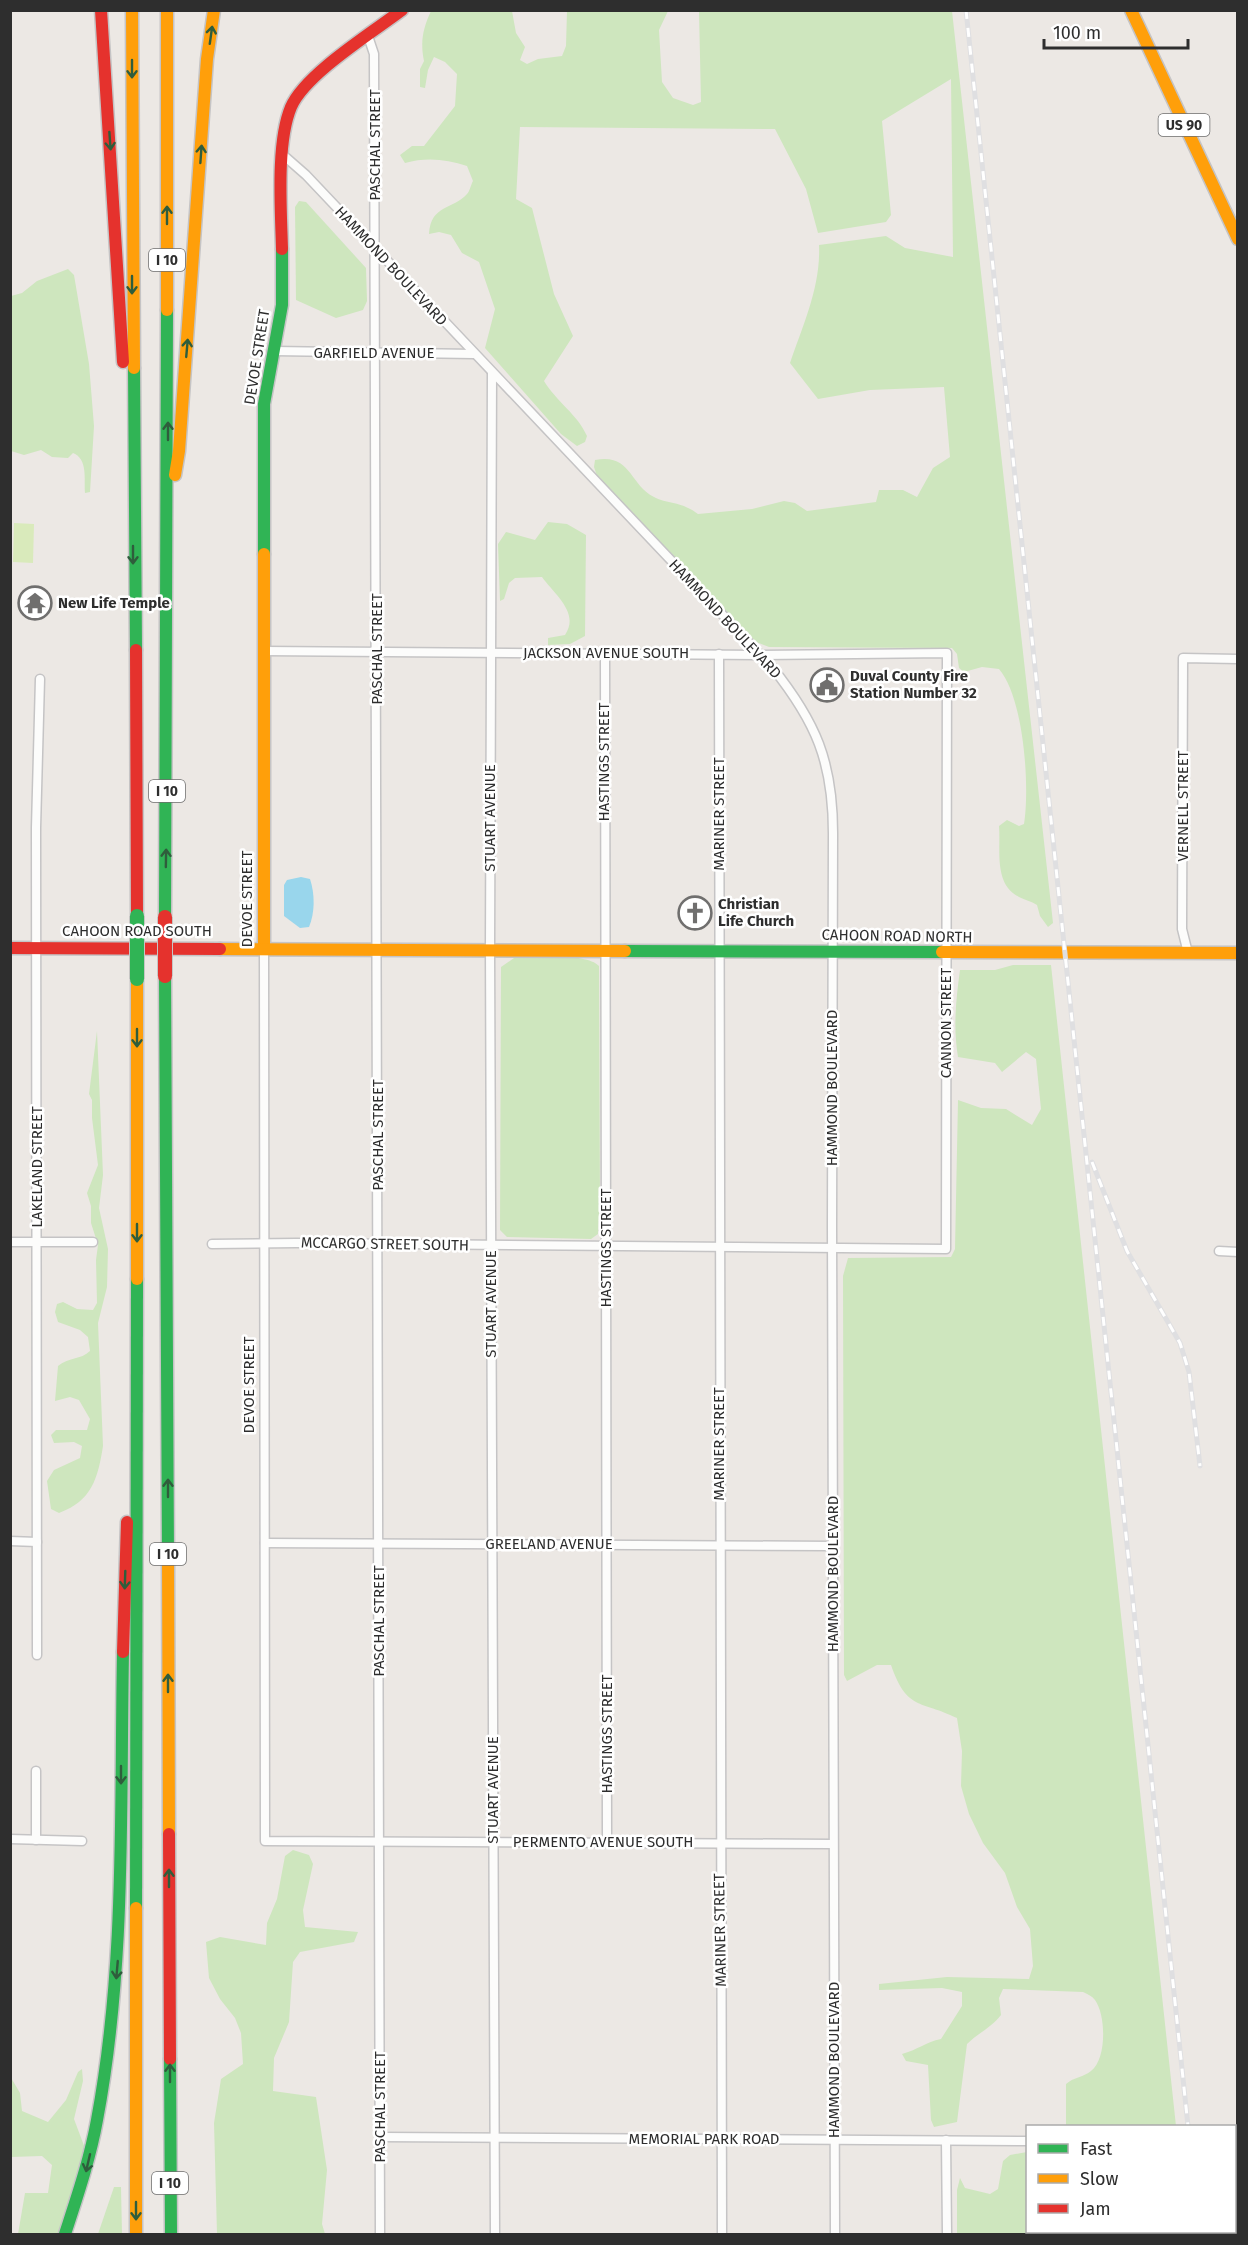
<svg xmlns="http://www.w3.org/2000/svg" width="1248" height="2245" font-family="'Fira Sans',sans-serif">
  <rect width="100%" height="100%" fill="#ece8e4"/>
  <!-- green -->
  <g fill="#cee6be">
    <path d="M487,10L512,11L516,33L525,47L520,60L527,64L538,59L562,56L566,46L567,11H668L659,30L662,82L673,98L693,105L701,102L699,11H952L1053,923L1048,927L1040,916L1037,905C1031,901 1025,900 1019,897C993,884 1001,849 999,826L1007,820L1019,826L1024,824C1030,787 1024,698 999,669L982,667L964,672L959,668L957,654L952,648L769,647L756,642L598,479L594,467L595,460C631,453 629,484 654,497C669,505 679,500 698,514L752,509L784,501L795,503L807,511L876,502L879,490H903L917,497L933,468L950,457L944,387L870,390L818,399L790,363C803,325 821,286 819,245L886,236L905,248L953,257L951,79L882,121L891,215L886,222L818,233L806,189L775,129L520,127L516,199L532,208L554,294L573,336L544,381C556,401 578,415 587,436L585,442L577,446L561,434L485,348L495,309L479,262L462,253L451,235L439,232L429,234C431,204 453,210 467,194C470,191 471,184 473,181L467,166C446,159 426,157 405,163L400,155L412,146H424L455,106L457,74L445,62L434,57L428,70L425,88L420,87V69L424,61C420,42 423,28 431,11Z"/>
    <path d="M299,201L306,202L366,268L367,301L363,310L336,318L296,300L295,207Z"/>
    <path d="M68,269L74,275L89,364L94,426L90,492L85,493C84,479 88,459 73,453L68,458L52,457L41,450L24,455L11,451V296L22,293L37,281Z"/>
    <path d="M548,522L567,524L586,535L585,636L570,644L548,645V638L565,635C580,613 555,595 542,577L515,578L509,583L504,599L500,601L498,544L506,532L535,540Z"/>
    <path d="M514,958C533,958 586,952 599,966L600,1208L598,1234L591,1239L507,1237L500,1230L501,967Z"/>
    <path d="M1013,965H1051L1176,2126H1066V2084C1074,2077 1084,2077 1091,2071C1107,2059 1106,2015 1095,2000C1092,1996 1087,1994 1083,1992L1003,1989L999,1998L1001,2015C991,2028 978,2033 967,2044L957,2122L934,2127L931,2120L928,2065L906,2061L902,2054C917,2050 926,2042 941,2039L962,2006V1992L942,1988L879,1990V1984L947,1977L1029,1979L1033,1966L1030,1929L1017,1907L1005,1873L983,1843L969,1814L961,1786L962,1751L957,1718C920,1700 907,1711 891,1665H877L847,1681L844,1675L843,1276L848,1258L951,1257L955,1249L958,1100L981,1108L1006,1109L1032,1125L1041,1109L1036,1059L1026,1052L1002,1072L995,1063L958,1057C953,1027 956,999 960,970H995Z"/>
    <path d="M97,1031L103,1175L99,1208L108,1249L107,1287L98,1323L103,1446C98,1478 92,1501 59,1513L51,1509L47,1481L54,1470L80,1458L82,1446L74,1442L54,1443L51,1435L56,1430H87L90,1419L79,1400L70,1397L55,1401L58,1366C68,1357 81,1360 90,1351L88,1337L80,1330L58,1322L55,1312L57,1304L63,1302L77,1309L93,1310L97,1303L96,1260L98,1245L91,1223V1206L87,1193L98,1165L92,1118V1100L89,1094Z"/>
    <path d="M293,1850L309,1855L313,1864L303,1910L305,1927L358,1932L354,1942L300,1952L293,1962L289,2022L274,2058L273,2091L316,2097L327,2170L322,2224L325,2234H217L214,2123L221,2079L243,2064L241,2033L235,2018L220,1999L209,1978L206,1942L220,1937L266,1945L267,1923L277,1899L285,1856Z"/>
    <path d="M82,2069L83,2081L74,2119L86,2151L60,2234H18L25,2193H48L52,2165L42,2156L11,2157L10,2076L20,2093L22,2111L48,2122L66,2100L78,2072Z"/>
    <path d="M1027,2152L1028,2232H1055V2234H957V2190L960,2178L965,2188L990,2194L998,2189L1003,2161L1010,2155Z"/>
    <path d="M114,2187H121L122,2234H98Z"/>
  </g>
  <!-- pitch -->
  <path fill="#d9eabb" d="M14,523L34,524L33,563L13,562Z"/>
  <!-- water -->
  <path fill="#99d6ec" d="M301,877L310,879C315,894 315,913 309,927L300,928L284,916V885L287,880Z"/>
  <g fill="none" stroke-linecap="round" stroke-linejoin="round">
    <defs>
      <g id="street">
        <path d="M368,36L374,54L380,2234"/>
        <path d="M282,154L306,175L772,667C816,722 833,762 833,833L832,1225L835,2234"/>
        <path d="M274,351L474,354"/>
        <path d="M492,373L490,949L495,2234"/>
        <path d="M605,653L607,1842"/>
        <path d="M719,654L722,2234"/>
        <path d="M264,948L265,1841L833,1844"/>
        <path d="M1188,953L1182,929L1183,658L1238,659"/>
        <path d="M10,1242H93"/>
        <path d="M212,1244L296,1243L946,1249L947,653L758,655L264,651"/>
        <path d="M1219,1251L1238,1252"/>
        <path d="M10,1541L37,1542"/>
        <path d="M265,1543L833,1546"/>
        <path d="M37,1655L36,828L40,679"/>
        <path d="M10,1839L82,1841"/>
        <path d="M36,1840V1771"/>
        <path d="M380,2137L1028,2141"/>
        <path d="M946,2140L947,2234"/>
        <path d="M1059,2234V2232"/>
      </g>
      <g id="fast">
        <path d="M134,368L136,650"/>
        <path d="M264,554V404L282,305V249"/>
        <path d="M165,917L167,310"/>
        <path d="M625,951L942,952"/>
        <path d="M165,976L168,1557"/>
        <path d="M136,1908L137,1279"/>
        <path d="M170,2059L171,2234"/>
        <path d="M65,2234C77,2197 90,2159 97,2120C126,1966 120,1808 123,1652"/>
      </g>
      <g id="slow">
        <path d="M132,10L134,368"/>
        <path d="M167,10V310"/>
        <path d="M1131,10L1238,239"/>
        <path d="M175,475L179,451L207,59L214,10"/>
        <path d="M264,554V948"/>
        <path d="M220,949L625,951"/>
        <path d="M942,952L1238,953"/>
        <path d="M137,1279V979"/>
        <path d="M168,1557L169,1834"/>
        <path d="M136,2234V1908"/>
      </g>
      <g id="jam">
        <path d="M101,10L123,362"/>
        <path d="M282,249C281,209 276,143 291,107C305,74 373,32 402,10"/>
        <path d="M136,650L137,916"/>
        <path d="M10,948L220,949"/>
        <path d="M123,1652L127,1522"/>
        <path d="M169,1834L170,2059"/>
      </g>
    </defs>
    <!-- street casing -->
    <use href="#street" stroke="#c5c4c5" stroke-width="11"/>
    <!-- fast casing -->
    <use href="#fast" stroke="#c5c4c5" stroke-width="15"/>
    <!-- slow casing -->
    <use href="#slow" stroke="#c5c4c5" stroke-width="15"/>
    <!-- jam casing -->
    <use href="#jam" stroke="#c5c4c5" stroke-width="15"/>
    <!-- street -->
    <use href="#street" stroke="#fcfcfb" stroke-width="8"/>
    <!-- fast -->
    <use href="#fast" stroke="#30b455" stroke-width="12"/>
    <!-- slow -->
    <use href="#slow" stroke="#ff9f0a" stroke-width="12"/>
    <!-- jam -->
    <use href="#jam" stroke="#e5322d" stroke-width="12"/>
    <defs>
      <g id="rail">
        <path d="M966,10L1188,2126"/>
        <path d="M1092,1162L1127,1251L1180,1343L1189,1372L1200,1466"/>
        <path d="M1199,2232V2234"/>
      </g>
    </defs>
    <!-- rail casing -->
    <use href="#rail" stroke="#dfdfe1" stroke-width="5"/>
    <!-- rail -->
    <use href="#rail" stroke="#fff" stroke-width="3" stroke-dasharray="9" stroke-linecap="butt"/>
    <defs>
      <path id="fast-bridge" d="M137,916V979"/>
      <path id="jam-bridge" d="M165,917V976"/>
    </defs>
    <!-- fast-bridge casing -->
    <use href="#fast-bridge" stroke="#c6c5c4" stroke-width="16" stroke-linecap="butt"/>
    <!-- jam-bridge casing -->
    <use href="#jam-bridge" stroke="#c6c5c4" stroke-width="16" stroke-linecap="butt"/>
    <!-- fast-bridge -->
    <use href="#fast-bridge" stroke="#30b455" stroke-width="14"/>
    <!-- jam-bridge -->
    <use href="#jam-bridge" stroke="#e5322d" stroke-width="14"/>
  </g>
  <!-- one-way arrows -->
  <defs><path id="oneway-shaft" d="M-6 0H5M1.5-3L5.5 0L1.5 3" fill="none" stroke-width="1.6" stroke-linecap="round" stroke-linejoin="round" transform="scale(1.5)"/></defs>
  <g stroke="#2f5d3c">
    <use href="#oneway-shaft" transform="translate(211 35) rotate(-82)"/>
    <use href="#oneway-shaft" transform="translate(132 69) rotate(90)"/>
    <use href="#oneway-shaft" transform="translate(110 141) rotate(86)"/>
    <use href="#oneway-shaft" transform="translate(201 154) rotate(-86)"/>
    <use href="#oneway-shaft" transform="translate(167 215) rotate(-90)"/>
    <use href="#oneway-shaft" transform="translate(132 285) rotate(90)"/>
    <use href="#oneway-shaft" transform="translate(187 348) rotate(-85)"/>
    <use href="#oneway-shaft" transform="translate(168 431) rotate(-90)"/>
    <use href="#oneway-shaft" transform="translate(133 555) rotate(90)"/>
    <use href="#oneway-shaft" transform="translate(166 858) rotate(-89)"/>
    <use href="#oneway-shaft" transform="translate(137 1038) rotate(90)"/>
    <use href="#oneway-shaft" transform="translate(137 1233) rotate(90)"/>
    <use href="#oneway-shaft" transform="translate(168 1488) rotate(-90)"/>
    <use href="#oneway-shaft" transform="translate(125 1580) rotate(92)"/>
    <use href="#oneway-shaft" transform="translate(168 1683) rotate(-90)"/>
    <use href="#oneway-shaft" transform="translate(121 1775) rotate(90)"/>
    <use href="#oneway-shaft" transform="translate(169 1878) rotate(-90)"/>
    <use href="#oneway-shaft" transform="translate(117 1970) rotate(95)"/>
    <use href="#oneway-shaft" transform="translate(170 2073) rotate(-90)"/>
    <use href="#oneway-shaft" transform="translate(88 2163) rotate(103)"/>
    <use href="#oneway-shaft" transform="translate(136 2211) rotate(90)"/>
  </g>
  <!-- icons -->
  <defs>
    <symbol id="temple-ring" viewBox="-11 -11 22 22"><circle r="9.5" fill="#fff" stroke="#706f6e" stroke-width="1.5"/><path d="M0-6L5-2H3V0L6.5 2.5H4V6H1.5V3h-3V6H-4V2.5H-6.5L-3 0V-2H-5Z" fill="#706f6e"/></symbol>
    <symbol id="civic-ring" viewBox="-11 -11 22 22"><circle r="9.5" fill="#fff" stroke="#706f6e" stroke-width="1.5"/><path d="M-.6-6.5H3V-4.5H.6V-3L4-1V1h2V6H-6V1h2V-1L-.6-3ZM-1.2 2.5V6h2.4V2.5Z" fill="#706f6e"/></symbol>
    <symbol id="church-ring" viewBox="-11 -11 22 22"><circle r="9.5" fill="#fff" stroke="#706f6e" stroke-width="1.5"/><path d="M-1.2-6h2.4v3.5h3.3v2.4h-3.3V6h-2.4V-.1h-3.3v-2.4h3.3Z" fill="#706f6e"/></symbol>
  </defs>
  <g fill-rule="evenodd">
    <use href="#temple-ring" x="16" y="584" width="38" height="38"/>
    <use href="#civic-ring" x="808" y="666" width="38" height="38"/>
    <use href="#church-ring" x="676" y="894" width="38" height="38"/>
  </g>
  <g text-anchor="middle" stroke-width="5" stroke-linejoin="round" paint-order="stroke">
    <!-- shield labels -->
    <g fill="#fff" stroke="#6d6d6d" stroke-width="1.5">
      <rect x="1158.5" y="114" width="51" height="22" rx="4.5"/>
      <rect x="149" y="249" width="36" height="22" rx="4.5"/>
      <rect x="149" y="780" width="36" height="22" rx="4.5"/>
      <rect x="150" y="1543" width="36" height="22" rx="4.5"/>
      <rect x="152" y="2172" width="36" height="22" rx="4.5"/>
    </g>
    <g font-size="14" font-weight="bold" fill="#2e2e2e">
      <text x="1184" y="130">US 90</text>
      <text x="167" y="265">I 10</text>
      <text x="167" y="796">I 10</text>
      <text x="168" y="1559">I 10</text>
      <text x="170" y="2188">I 10</text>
    </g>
    <!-- street labels -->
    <g font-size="15" fill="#2e2e2e" stroke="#fff">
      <text transform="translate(375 145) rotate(-90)" y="5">PASCHAL STREET</text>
      <text transform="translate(391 266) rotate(47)" y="5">HAMMOND BOULEVARD</text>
      <text x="374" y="358">GARFIELD AVENUE</text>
      <text transform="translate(257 357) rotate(-81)" y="5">DEVOE STREET</text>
      <text transform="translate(725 619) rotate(47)" y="5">HAMMOND BOULEVARD</text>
      <text transform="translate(377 649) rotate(-90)" y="5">PASCHAL STREET</text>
      <text x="606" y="658">JACKSON AVENUE SOUTH</text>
      <text transform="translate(604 762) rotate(-90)" y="5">HASTINGS STREET</text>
      <text transform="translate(1183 806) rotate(-90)" y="5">VERNELL STREET</text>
      <text transform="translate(719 814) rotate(-90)" y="5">MARINER STREET</text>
      <text transform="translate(490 818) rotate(-90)" y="5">STUART AVENUE</text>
      <text transform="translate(247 899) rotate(-90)" y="5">DEVOE STREET</text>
      <text x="137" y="936">CAHOON ROAD SOUTH</text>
      <text transform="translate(897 936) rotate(1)" y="5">CAHOON ROAD NORTH</text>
      <text transform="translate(946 1023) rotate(-90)" y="5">CANNON STREET</text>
      <text transform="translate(832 1088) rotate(-90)" y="5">HAMMOND BOULEVARD</text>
      <text transform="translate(378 1135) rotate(-90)" y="5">PASCHAL STREET</text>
      <text transform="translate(37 1167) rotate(-90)" y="5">LAKELAND STREET</text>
      <text transform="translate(385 1244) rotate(1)" y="5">MCCARGO STREET SOUTH</text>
      <text transform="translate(606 1248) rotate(-90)" y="5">HASTINGS STREET</text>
      <text transform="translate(491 1304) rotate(-90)" y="5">STUART AVENUE</text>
      <text transform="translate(249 1385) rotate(-90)" y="5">DEVOE STREET</text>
      <text transform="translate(719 1444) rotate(-90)" y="5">MARINER STREET</text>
      <text x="549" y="1549">GREELAND AVENUE</text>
      <text transform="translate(833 1574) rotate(-90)" y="5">HAMMOND BOULEVARD</text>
      <text transform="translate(379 1621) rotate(-90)" y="5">PASCHAL STREET</text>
      <text transform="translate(607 1734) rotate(-90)" y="5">HASTINGS STREET</text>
      <text transform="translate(493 1790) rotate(-90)" y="5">STUART AVENUE</text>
      <text x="603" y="1847">PERMENTO AVENUE SOUTH</text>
      <text transform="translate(720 1930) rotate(-91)" y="5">MARINER STREET</text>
      <text transform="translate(834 2060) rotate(-90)" y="5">HAMMOND BOULEVARD</text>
      <text transform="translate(380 2107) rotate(-90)" y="5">PASCHAL STREET</text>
      <text x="704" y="2144">MEMORIAL PARK ROAD</text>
    </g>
    <!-- poi labels -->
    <g font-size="15" font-weight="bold" fill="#2e2e2e" stroke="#fff" text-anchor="start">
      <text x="58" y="608">New Life Temple</text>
      <text x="850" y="681">Duval County Fire<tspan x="850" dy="17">Station Number 32</tspan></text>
      <text x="718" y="909">Christian<tspan x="718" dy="17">Life Church</tspan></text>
    </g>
  </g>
  <!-- border -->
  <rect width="1248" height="2245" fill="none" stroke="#2e2e2e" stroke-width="24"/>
  <!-- legend -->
  <rect x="1026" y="2125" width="210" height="108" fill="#ffffff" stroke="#ababab" stroke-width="1.5"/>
  <rect x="1038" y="2144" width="30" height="9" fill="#30b455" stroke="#ababab" stroke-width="1.5"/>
  <text x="1080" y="2155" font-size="18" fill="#2e2e2e">Fast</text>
  <rect x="1038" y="2174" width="30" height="9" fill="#ff9f0a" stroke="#ababab" stroke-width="1.5"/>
  <text x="1080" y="2185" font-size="18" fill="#2e2e2e">Slow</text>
  <rect x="1038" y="2204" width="30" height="9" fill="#e5322d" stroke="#ababab" stroke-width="1.5"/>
  <text x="1080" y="2215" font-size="18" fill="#2e2e2e">Jam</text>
  <!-- scale -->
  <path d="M1044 39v9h144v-9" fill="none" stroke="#2e2e2e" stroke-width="3"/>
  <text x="1053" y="39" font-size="18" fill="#2e2e2e" stroke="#ffffff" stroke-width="4.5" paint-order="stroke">100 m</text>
</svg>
